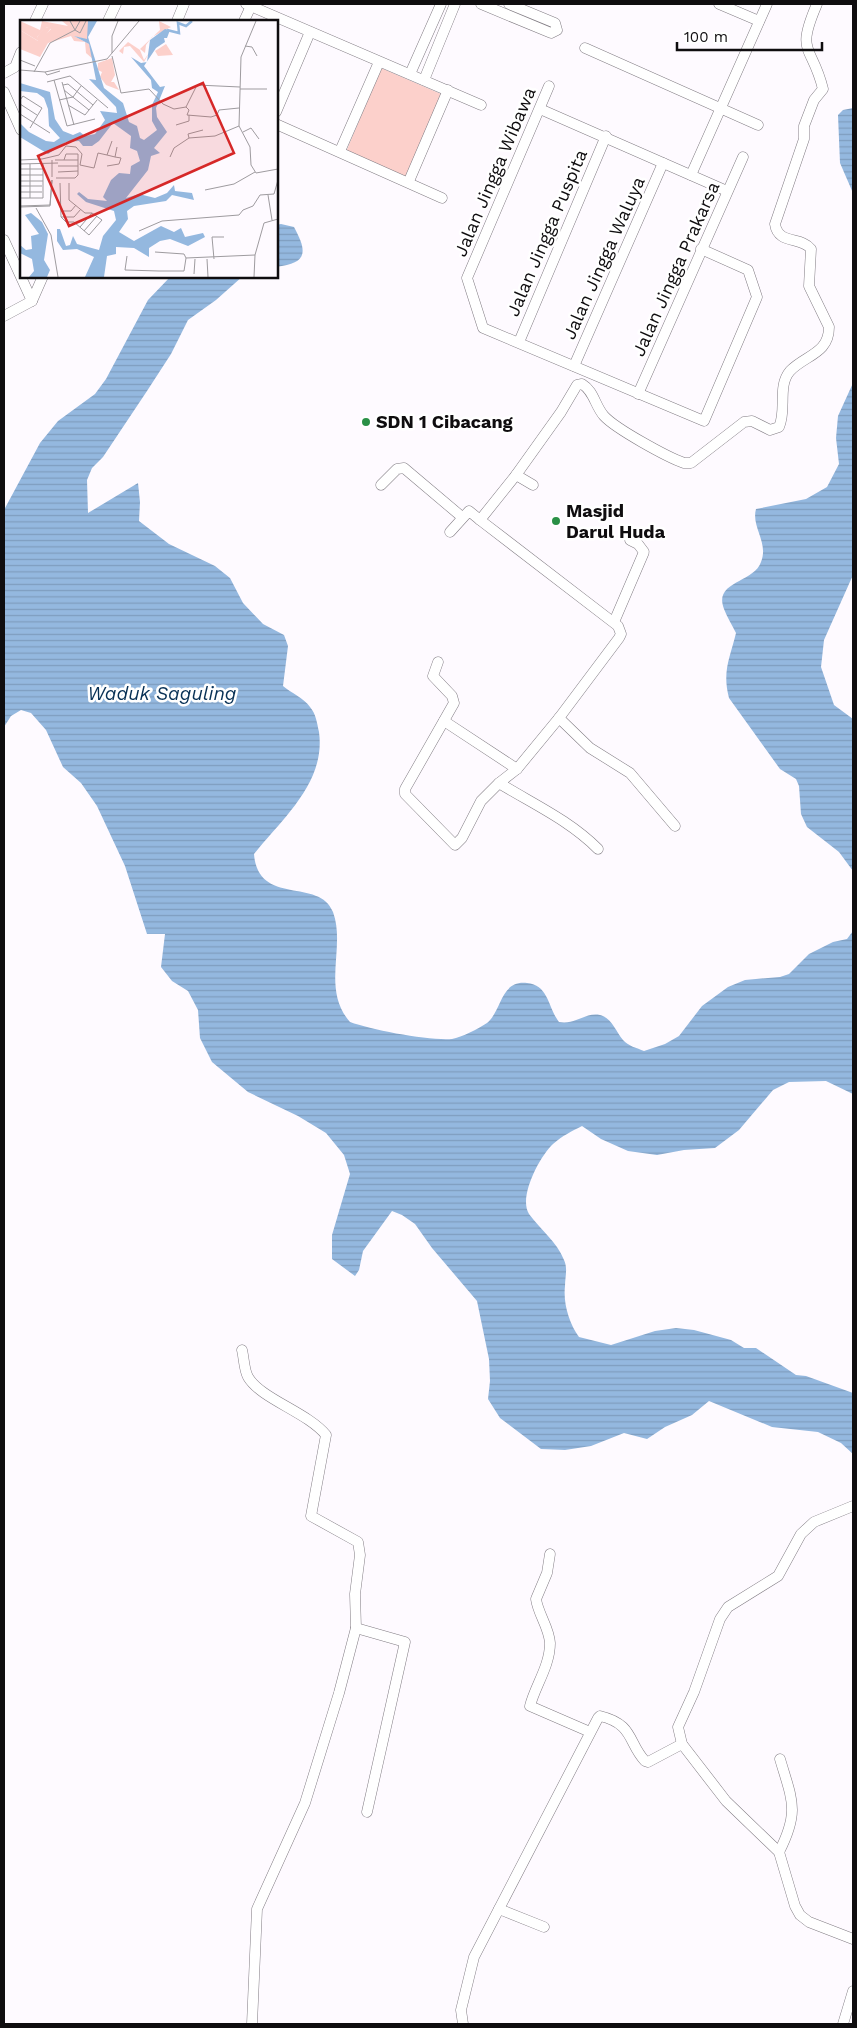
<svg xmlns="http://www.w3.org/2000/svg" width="857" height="2028" font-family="'Work Sans',sans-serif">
  <defs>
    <pattern id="water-rules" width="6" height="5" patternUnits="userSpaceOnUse" patternTransform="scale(1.25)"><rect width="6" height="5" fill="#94b8df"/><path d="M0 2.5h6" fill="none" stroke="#7e9dbe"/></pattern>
  </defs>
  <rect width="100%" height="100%" fill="#fefaff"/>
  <!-- green -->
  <path fill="#fcd0cb" d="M381,68L441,94L406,177L346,152Z"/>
  <!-- water -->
  <g fill="url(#water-rules)">
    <path d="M853,108V193L840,163L838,115L843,110Z"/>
    <path d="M281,224L294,227C308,253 307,263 276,267V225Z"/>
    <path d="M171,276H243L216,300L188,320L171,354L147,391L103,457L92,468L87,480L88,513L138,483L140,502L139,521L169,544L215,566L230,578L243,603L263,624L284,635L288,646L283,686C291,693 304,698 310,707C316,714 317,723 319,732C326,782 283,818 254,854C258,907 320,877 333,912C346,947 321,989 350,1022C372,1030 430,1041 452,1039C462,1037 478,1029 487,1023C502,1011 500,980 527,983C549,985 548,1008 559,1022C576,1025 585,1012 600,1015C612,1018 616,1032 623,1040C628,1046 637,1048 644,1051L665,1044L679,1036L702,1006L728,987L745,980L780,977L789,974L809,954L833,942L847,939L853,931V1094L826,1081L789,1082L773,1090L739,1130L715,1148L684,1150L657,1155L628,1151L601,1139L582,1126C572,1131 562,1136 553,1144C540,1156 518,1197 529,1214C540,1229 557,1242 564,1260C568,1268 565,1277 565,1286C563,1303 569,1323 579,1337L611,1345L655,1331L676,1328L694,1330L731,1340L744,1348H756L796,1375L806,1376L853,1393V1454L841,1443L818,1432L772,1427L709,1401L692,1415L665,1427L647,1439L624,1433L591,1446L565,1450L541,1449L500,1418L488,1399L490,1381L489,1359L477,1301L432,1248L415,1224L402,1215L392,1211L363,1251L359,1270L355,1276L332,1259V1235L350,1174L344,1155L326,1133L298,1116L248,1092L212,1062L200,1038L198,1010L188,991L172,981L161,967L165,934H147L125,866L97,806L81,783L63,767L46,730L31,713L21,710L11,716L4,727V510L40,443L58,421L95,394L106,379L148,300Z"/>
    <path d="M853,383V575L824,640L821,667L834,705L853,719V871L839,852L807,827L801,814L799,786L796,779L780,769L729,698C722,671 730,658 736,633C732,625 727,617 724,609C713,581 754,583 761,562C769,542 751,527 756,509L806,499L827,487L839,464L836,438L838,416Z"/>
  </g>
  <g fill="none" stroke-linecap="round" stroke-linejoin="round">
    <defs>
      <g id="street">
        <path d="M246,4L481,105"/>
        <path d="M481,4L551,33L557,30L555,23L509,4"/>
        <path d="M719,4L759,21"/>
        <path d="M35,21L43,4"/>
        <path d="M108,21L116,4"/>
        <path d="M177,21L184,4"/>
        <path d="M244,21L251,6"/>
        <path d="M585,48L758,125"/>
        <path d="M4,73L15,67L21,52"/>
        <path d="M410,74L441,4"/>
        <path d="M424,80L455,4"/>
        <path d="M549,86L467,278L483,328L704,421L757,297L748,270L701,249"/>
        <path d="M4,92L21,130"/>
        <path d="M540,109L727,191"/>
        <path d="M276,112L310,32"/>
        <path d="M276,124L442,198"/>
        <path d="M340,151L379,62"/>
        <path d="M691,175L767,4"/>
        <path d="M409,181L448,90"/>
        <path d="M4,240L32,301"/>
        <path d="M4,316L32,301L43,276"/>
        <path d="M519,342L606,136"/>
        <path d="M574,366L663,163"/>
        <path d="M638,394L743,157"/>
        <path d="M516,475L533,485"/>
        <path d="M381,485L397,469L404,468L462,517"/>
        <path d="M450,532L469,511L480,520"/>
        <path d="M614,622L644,552L638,544L630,540"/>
        <path d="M438,662L433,676L452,696L454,703L405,789V794L455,845L462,838L481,801L499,783"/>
        <path d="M559,718L517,769L499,783C533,804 569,820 598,849"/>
        <path d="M444,721L517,769"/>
        <path d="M675,826L630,773L590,748L559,718L619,638L621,634L618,626L480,520L516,475L561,412L577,385L582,384C594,391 595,406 604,416C616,429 667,457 684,463H691L744,422L752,421L770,430L779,427C787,410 777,386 790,371C805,355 829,354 829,327L809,286L811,249C801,236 778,245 775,224L804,139V126L814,100L823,89C812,44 795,55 817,4"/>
        <path d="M242,1350C244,1358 244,1370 248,1377C261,1399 307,1412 326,1435L311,1516L358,1542L360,1555L355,1594L356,1628"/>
        <path d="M853,1506L814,1522L801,1534L778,1576L728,1607L720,1619L694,1692L678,1727L682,1744L726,1801L779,1852L795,1906L800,1915L809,1922L853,1939"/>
        <path d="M550,1554L547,1573L536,1599C538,1614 549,1627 550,1643C550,1666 535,1686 530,1706L590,1732"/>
        <path d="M779,1852C800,1811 792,1800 780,1759"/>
        <path d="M499,1909L544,1927"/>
        <path d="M252,2024L257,1909L305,1803L339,1693L356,1628L405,1642L367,1812"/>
        <path d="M463,2024L461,2010L474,1957L598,1718L600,1716C634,1724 628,1743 645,1761L648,1762L682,1744"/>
        <path d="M843,2024L853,1991"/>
      </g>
    </defs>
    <!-- street casing -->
    <use href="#street" stroke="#827d84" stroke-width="11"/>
    <!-- street -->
    <use href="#street" stroke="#fff" stroke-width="10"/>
  </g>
  <!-- markers -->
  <g fill="#2a9046" stroke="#fff" stroke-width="2">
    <circle cx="366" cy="422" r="5"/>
    <circle cx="556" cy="521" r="5"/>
  </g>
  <g text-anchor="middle" stroke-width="5" stroke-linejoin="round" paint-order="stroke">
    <!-- street labels -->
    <g font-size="18" fill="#0f0d0f" stroke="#fff">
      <text transform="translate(495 172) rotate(-67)" y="6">Jalan Jingga Wibawa</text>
      <text transform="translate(547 233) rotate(-67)" y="6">Jalan Jingga Puspita</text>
      <text transform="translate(604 258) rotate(-66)" y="6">Jalan Jingga Waluya</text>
      <text transform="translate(676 269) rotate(-66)" y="6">Jalan Jingga Prakarsa</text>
    </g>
    <!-- poi labels -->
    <g font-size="18" font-weight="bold" fill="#0f0d0f" stroke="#fff" text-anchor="start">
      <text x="376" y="428">SDN 1 Cibacang</text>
      <text x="566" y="517">Masjid<tspan x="566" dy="21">Darul Huda</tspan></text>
    </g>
    <!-- water labels -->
    <g font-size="19" font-style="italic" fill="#073055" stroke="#fff">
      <text x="162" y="700">Waduk Saguling</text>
    </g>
  </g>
  <!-- overview -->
  <g transform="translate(20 20)">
    <rect width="258" height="258" fill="#fefaff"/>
    <path d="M25,7L31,8L23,19L28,23L20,37L0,29V10L18,21L17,17Z" fill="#fcd0cb"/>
    <path d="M0,1L20,10L22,1L48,6L42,1H68V20L54,16L69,24L74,40L66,33L65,22L54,21L51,16L25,24L22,18L31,9L26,7L17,17L20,22L0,10ZM139,1L151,7L132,17L126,25L125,33L120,29L140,10ZM108,22L120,30L124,40L129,33L124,42L110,26L104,27L103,34L99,31ZM146,24L153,35L138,36L135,31ZM92,38L95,55L91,62H94L99,70L86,65L80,57L82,52L78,50V43Z" fill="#fcd0cb"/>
    <path d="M68,1H77L68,17L84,68L103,83L109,102L117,106L120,118L124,120L137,110L132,101V85L138,72L132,68L131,60L111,37L121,43L127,42L130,20L145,9L150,10L147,18H144L145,22L136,28L124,46L140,67L145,66L136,88L137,97L147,112L134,128L140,133L131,136L128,150L106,178L119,174L135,178L147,173L154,165L155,171L172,173L174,180L152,175L146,181L114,186L107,191L108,199L99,212L114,221L141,206L154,212L161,208L165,217L183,213L185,217L168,226L150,219L140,221L129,228V237L114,228L96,227V234L87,236L84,257H65L74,237L57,229L43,230L37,221V209H40L46,226L50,225L53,216L57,224L79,230L83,216L96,200L94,191L66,182L57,174L59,172L68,179L87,181L83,177L91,160L99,153L110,154L111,146L120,141L117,131L110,128L111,116L93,103L79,121L72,126H63L59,121L46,122L28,134L0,117V103L9,112L26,121L34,122L40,118L29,106L28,89L24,78L17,73L0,71V63L30,72L35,99L43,111L53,115L60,112L65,116L75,114L85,100L80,91L97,93L96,87L69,59L76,60L69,24L54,16L67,19ZM11,193L22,202L28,214L24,240L30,250L27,257H9L14,251L12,239L0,233V225L6,230L12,229L11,216L19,214L5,195Z" fill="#94b8df"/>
    <path fill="none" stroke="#94b8df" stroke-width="2.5" d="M147,10L159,13L158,3L166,6L172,1"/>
    <path fill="none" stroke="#9e9b9f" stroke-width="1" d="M60,1L55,10L60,13L66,1M236,1L221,37L219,106L230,127L231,145L236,153L258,149M225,26L232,27L237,36M92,33V16L98,1M92,36L101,73L129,69L143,84L154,89L166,87L177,65L220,67M0,40L15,46M0,50L25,52L87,39L119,1M14,52L30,23L55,10L50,1M25,52L27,55L40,51M34,60L47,106L75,99M27,62L50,56L88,88M42,62L54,105M43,65L48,64L73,85M220,69H247M44,70L69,90M0,80L3,76L22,88L10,108M39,80L53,77L61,66M0,84L17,95M48,85L65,95M166,87L169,90L167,95L191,97L197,95L199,90L219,88M0,94L30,113M65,95L77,80M156,105L169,101V95M183,110L168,114L169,118L195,116L219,106M223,112L231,108L239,119M87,135L95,137L97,127M150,137L154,128L169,118M0,140L22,139L39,135L46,126L56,127L62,134L60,145L74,148L78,133L87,135L92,121M32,140V157M35,140H58M0,144L38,143M10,144V178M38,146H58M87,146L99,144L101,138L95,137M0,149H23M38,152L58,151M0,155H23M36,158H55L58,155V134H46L44,140M0,161H23M40,163L41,197L46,202H54L69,215L82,200L72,193H65L49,180V163M0,166H22M185,170L214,164L235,152M0,172H22M248,175L252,200M0,178H23V144M0,186L30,185L32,160L30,186L0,187M16,188L31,215L38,257M41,191H51L56,185M41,197H54L61,189M60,207L72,193M64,211L77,196M119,211L142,201L219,195L223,190L233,186L240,175L254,174L258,160M135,232L164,234L166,238M107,236L105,250L139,251H164L166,238L235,235M187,239L188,257M194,239L192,217H204M174,254L175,239M234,257L235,235L244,203L258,199"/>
    <path fill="#d62828" fill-opacity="0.15" stroke="#d62828" stroke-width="2.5" d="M183,63L214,133L49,206L18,136Z"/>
    <rect width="258" height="258" fill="none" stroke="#0f0d0f" stroke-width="2.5"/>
  </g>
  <!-- border -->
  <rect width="857" height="2028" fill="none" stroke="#0f0d0f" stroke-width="10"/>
  <!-- scale -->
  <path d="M677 42v8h145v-8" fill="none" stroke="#0f0d0f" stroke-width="2.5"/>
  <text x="684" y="42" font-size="15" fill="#0f0d0f" stroke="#ffffff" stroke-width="4" paint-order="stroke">100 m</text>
</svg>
